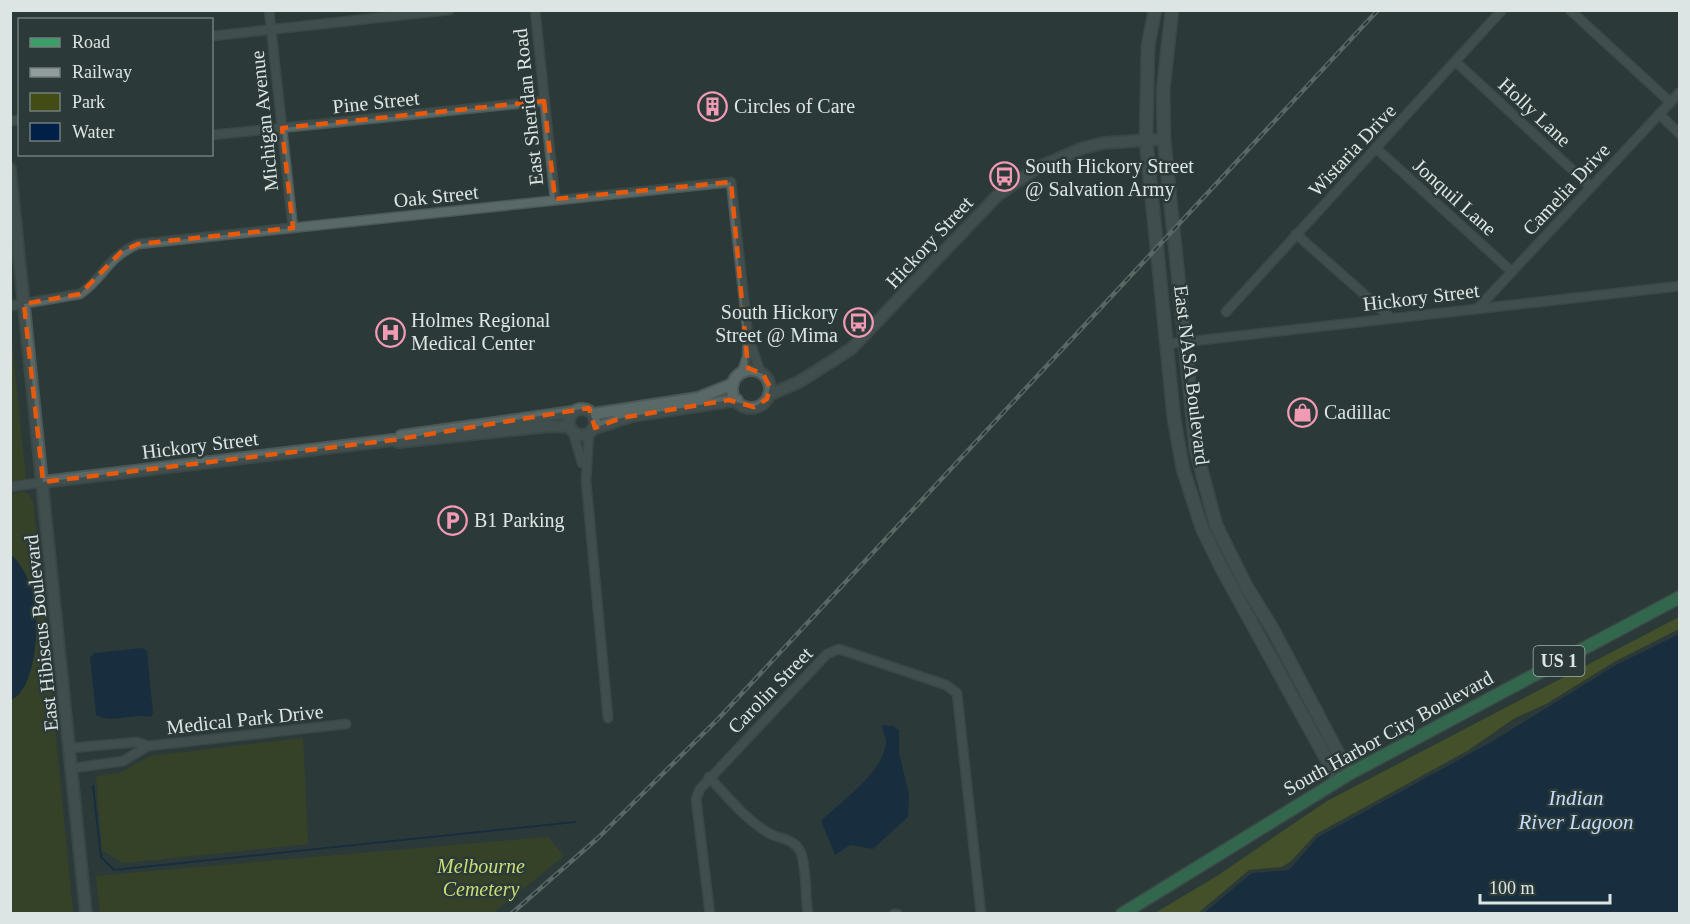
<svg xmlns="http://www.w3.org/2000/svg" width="1690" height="924" font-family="Georgia,serif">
  <rect width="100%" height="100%" fill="#2b3a38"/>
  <!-- green -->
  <g fill="#434c14">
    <path d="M11,332L26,480L11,482H10Z"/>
    <path d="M22,492L29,494L33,502L73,913L11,914L10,494Z"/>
    <path d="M303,738L308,844L123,863L102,850L96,776L119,773L151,756Z"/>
    <path d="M548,837L564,856L493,913H100L96,876Z"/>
  </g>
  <!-- forest -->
  <path fill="#606b18" d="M1679,617V629L1614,662L1546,704L1515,718L1467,751L1316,834L1290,862L1281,867L1249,870L1198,913H1155L1217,876L1327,801Z"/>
  <!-- water -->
  <g fill="#012048">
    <path d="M11,555C21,562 30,582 34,595C40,619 37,689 11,700Z"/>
    <path d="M1679,634V913H1204L1252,873L1289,870L1318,837L1493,741L1616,665Z"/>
    <path d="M143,648L147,651L153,713L151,717C134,713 110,724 96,715L90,657L95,653Z"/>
    <path d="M882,725L893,726L899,730V753L909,794L908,817L873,849L850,845L835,855L821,821C841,801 883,773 886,743C886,736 882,731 882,725Z"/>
  </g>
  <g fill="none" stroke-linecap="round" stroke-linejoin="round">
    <!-- stream -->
    <path stroke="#012048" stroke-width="2" d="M93,786L101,857L114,870L575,822"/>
    <defs>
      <g id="minor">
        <path d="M269,10L293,228"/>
        <path d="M535,10L555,199"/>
        <path d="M1570,10L1670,102"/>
        <path d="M212,36L449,10"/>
        <path d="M1456,62L1591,187"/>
        <path d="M1659,114L1680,134"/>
        <path d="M10,121L20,120"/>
        <path d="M212,135L544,101"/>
        <path d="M1376,148L1511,271"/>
        <path d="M1296,234L1391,318"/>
        <path d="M10,306L80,294C104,278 106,258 138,244L731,182L748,336L747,357L742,372"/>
        <path d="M1478,308L1680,92"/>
        <path d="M1226,312L1502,10"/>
        <path d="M748,336L760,371"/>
        <path d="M1166,344L1680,286"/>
        <path d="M573,432L582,463"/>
        <path d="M589,433L586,480L608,718"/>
        <path d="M10,487L43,482"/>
        <path d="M71,748L137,742L148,746L346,724"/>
        <path d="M73,768L123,761L148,746"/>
        <path d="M709,777C727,796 744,818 767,832C779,840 794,837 801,853C807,871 805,895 808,914"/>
        <path d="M710,914L696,799L700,789L827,654L839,649L946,685L957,693L981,914"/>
        <path d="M894,914H897"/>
      </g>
      <g id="tertiary">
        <path d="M10,169L86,914"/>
        <circle cx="751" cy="389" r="19"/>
        <path d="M769,395L799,382L851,349L998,195L1037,168L1083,148L1104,143L1164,139"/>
        <circle cx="582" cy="422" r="13"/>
        <path d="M594,414L698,398L733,384"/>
        <path d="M595,428L632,416L737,400"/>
        <path d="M401,436L572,412"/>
        <path d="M43,482L393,440L399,442L551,426L570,427"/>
      </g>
      <g id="secondary">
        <path d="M1155,10L1148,46L1146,140L1174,419L1183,469L1202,528L1222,569L1338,780"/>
        <path d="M1172,10L1163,91L1164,139L1196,450L1216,525L1246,586L1272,628L1349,774"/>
      </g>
      <path id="primary" d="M1122,914L1349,774L1680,597"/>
    </defs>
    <!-- minor casing -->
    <use href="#minor" stroke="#4b5857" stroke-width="11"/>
    <!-- tertiary casing -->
    <use href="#tertiary" stroke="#4b5857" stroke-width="14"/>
    <!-- secondary casing -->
    <use href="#secondary" stroke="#4b5857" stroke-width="15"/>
    <!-- primary casing -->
    <use href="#primary" stroke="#4b5857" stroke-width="15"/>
    <!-- minor -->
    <use href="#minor" stroke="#596967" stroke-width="8"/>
    <!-- tertiary -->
    <use href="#tertiary" stroke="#596967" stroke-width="10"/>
    <!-- secondary -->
    <use href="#secondary" stroke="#596967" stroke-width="12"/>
    <!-- primary -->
    <use href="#primary" stroke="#3b9e69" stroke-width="12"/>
    <defs>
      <path id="rail" d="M511,914L599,837L719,718L1378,10"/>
    </defs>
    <!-- rail casing -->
    <use href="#rail" stroke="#919d9b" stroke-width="4.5"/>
    <!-- rail -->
    <use href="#rail" stroke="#2b3a38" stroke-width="2" stroke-dasharray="7" stroke-linecap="butt"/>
  </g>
  <!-- marked area -->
  <path d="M0 0H1690V924H0ZM544,101L555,199L731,182L748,368L763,374L770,387L767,399L754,407L729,400L621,418L595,428L589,408L393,440L43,482L24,304L80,294L121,252L138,244L293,228L282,128Z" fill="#2b3a38" fill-opacity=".55" fill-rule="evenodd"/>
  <path fill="none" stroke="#e8590c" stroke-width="4.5" stroke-dasharray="12 8" stroke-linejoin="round" d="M544,101L555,199L731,182L748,368L763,374L770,387L767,399L754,407L729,400L621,418L595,428L589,408L393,440L43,482L24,304L80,294L121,252L138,244L293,228L282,128Z"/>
  <!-- icons -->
  <defs>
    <symbol id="building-ring" viewBox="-11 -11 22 22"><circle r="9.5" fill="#2b3a38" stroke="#f19ab3" stroke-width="1.5"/><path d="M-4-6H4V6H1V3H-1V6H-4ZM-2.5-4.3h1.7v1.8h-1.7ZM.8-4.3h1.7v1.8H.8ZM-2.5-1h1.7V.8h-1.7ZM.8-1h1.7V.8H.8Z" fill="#f19ab3"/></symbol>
    <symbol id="bus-ring" viewBox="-11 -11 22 22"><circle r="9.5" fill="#2b3a38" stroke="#f19ab3" stroke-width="1.5"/><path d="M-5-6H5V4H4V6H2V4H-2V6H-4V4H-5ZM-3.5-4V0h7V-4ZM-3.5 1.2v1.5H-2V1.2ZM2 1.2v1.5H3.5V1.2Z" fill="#f19ab3"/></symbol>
    <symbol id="hospital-ring" viewBox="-11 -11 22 22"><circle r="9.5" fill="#2b3a38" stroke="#f19ab3" stroke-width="1.5"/><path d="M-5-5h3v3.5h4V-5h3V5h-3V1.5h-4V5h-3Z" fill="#f19ab3"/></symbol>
    <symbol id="shop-ring" viewBox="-11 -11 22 22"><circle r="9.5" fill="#2b3a38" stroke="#f19ab3" stroke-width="1.5"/><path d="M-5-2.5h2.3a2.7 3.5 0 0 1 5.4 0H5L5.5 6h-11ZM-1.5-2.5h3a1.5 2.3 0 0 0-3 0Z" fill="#f19ab3"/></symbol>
    <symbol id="parking-ring" viewBox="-11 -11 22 22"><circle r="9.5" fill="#2b3a38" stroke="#f19ab3" stroke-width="1.5"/><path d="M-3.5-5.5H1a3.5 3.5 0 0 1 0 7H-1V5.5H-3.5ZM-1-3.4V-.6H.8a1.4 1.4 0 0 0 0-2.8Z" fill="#f19ab3"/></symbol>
  </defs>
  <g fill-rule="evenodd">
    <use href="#building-ring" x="696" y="90" width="33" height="33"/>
    <use href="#bus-ring" x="988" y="160" width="33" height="33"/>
    <use href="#bus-ring" x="842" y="306" width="33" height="33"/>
    <use href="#hospital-ring" x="374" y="316" width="33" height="33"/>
    <use href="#shop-ring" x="1286" y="396" width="33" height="33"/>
    <use href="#parking-ring" x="436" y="504" width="33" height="33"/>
  </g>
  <g text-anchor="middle" stroke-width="5" stroke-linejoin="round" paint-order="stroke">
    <!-- shield labels -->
    <rect fill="#2b3a38" stroke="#a7b2b0" stroke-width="1.5" x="1533.5" y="646" width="51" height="30" rx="4.5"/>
    <g font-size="18" font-weight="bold" fill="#dce5e3">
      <text x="1559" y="667">US 1</text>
    </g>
    <!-- street labels -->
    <g font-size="20" fill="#dce5e3" stroke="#2b3a38">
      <text transform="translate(376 102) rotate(-6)" y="7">Pine Street</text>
      <text transform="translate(528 107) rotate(-96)" y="7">East Sheridan Road</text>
      <text transform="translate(1535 112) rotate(43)" y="7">Holly Lane</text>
      <text transform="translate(264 121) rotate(-96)" y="7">Michigan Avenue</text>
      <text transform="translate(1352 150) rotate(-47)" y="7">Wistaria Drive</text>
      <text transform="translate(1566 189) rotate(-47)" y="7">Camelia Drive</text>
      <text transform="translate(436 196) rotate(-6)" y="7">Oak Street</text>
      <text transform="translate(1455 197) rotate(42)" y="7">Jonquil Lane</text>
      <text transform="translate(929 242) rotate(-47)" y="7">Hickory Street</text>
      <text transform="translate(1421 297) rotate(-7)" y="7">Hickory Street</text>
      <text transform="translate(1192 375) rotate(83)" y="7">East NASA Boulevard</text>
      <text transform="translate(200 445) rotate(-7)" y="7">Hickory Street</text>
      <text transform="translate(41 633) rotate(-96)" y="7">East Hibiscus Boulevard</text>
      <text transform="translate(770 690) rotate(-46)" y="7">Carolin Street</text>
      <text transform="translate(245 719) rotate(-6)" y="7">Medical Park Drive</text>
      <text transform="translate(1388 733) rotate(-29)" y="7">South Harbor City Boulevard</text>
    </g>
    <!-- poi labels -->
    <g font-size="20" fill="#dce5e3" stroke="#2b3a38" text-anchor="start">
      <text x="734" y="113">Circles of Care</text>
      <text x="1025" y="173">South Hickory Street<tspan x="1025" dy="23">@ Salvation Army</tspan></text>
      <text x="838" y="319" text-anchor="end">South Hickory<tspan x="838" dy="23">Street @ Mima</tspan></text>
      <text x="411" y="327">Holmes Regional<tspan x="411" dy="23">Medical Center</tspan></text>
      <text x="1324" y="419">Cadillac</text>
      <text x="474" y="527">B1 Parking</text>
    </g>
    <!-- park labels -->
    <g font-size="20" font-style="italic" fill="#ccdf73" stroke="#2b3a38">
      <text x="481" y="873">Melbourne<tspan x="481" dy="23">Cemetery</tspan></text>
    </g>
    <!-- water labels -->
    <g font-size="21" font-style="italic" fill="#c4dcfe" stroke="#2b3a38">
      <text x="1576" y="805">Indian<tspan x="1576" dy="24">River Lagoon</tspan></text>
    </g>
  </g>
  <!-- border -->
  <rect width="1690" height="924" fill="none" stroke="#dce5e3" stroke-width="24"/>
  <!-- legend -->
  <rect x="18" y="18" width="195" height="138" fill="#2b3a38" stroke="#727e7c" stroke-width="1.5"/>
  <rect x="30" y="38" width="30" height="9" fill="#3b9e69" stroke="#727e7c" stroke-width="1.5"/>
  <text x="72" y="48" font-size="18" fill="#dce5e3">Road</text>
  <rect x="30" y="68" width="30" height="9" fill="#919d9b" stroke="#727e7c" stroke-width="1.5"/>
  <text x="72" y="78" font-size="18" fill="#dce5e3">Railway</text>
  <rect x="30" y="93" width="30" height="18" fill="#434c14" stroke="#727e7c" stroke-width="1.5"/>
  <text x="72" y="108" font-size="18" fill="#dce5e3">Park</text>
  <rect x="30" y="123" width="30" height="18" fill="#012048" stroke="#727e7c" stroke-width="1.5"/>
  <text x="72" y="138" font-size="18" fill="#dce5e3">Water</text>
  <!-- scale -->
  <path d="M1480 894v9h130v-9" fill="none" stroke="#dce5e3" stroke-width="3"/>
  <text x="1489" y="894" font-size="18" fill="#dce5e3" stroke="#2b3a38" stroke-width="4.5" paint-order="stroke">100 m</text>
</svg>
